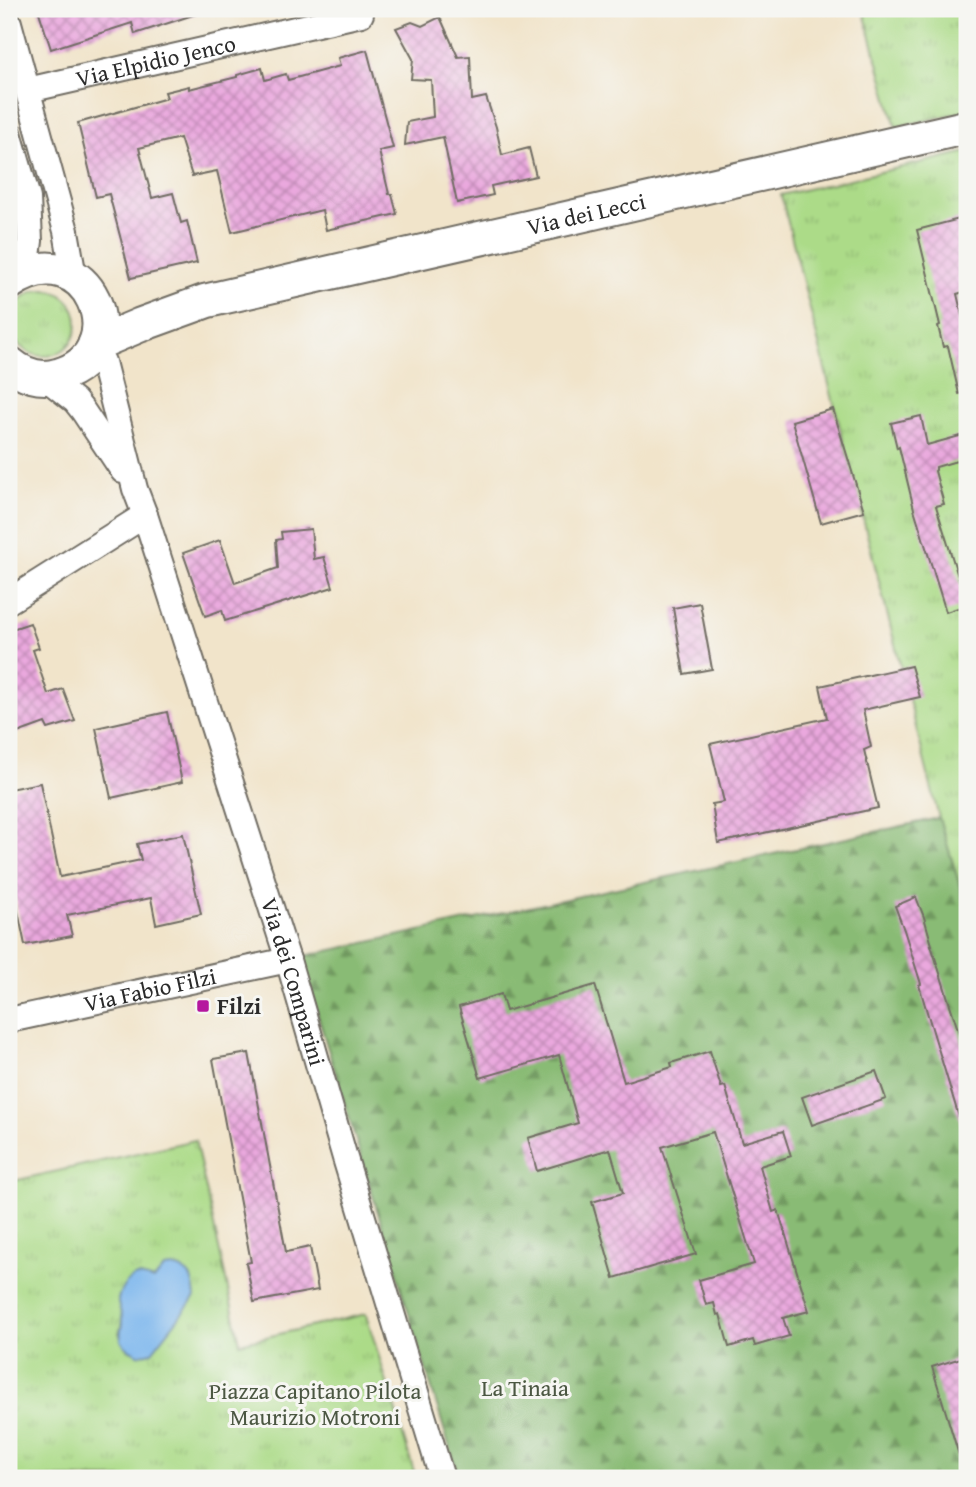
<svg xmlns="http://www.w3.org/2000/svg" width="976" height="1487" font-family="'Gentium Book Plus',serif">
  <defs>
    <pattern id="grass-tufts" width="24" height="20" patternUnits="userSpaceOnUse" patternTransform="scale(1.75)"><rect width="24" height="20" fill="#acdb88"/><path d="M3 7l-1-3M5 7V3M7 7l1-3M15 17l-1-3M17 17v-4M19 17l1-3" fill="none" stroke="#94bc76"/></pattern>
    <pattern id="forest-firs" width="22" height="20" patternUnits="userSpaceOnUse" patternTransform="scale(1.75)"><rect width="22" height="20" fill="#89bb74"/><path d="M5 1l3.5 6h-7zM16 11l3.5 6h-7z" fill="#70985f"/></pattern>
    <pattern id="building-cross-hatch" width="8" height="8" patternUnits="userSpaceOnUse" patternTransform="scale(1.75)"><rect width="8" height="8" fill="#eaa8de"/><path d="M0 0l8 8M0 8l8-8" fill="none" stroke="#be89b4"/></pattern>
  </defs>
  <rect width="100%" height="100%" fill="#f6f6f2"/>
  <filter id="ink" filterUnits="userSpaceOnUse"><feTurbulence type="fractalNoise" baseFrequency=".0143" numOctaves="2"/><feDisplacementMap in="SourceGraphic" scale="14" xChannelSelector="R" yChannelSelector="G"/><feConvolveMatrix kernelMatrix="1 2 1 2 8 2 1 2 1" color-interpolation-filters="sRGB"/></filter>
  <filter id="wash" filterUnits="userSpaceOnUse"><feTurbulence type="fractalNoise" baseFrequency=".00686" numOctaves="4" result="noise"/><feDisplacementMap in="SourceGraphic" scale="28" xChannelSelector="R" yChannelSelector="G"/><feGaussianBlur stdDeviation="1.57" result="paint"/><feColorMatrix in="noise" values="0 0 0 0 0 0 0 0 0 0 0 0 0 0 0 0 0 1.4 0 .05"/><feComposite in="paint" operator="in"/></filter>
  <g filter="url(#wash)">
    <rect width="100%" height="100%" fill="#f1e4ca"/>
    <!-- grass -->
    <g fill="url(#grass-tufts)" stroke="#6c835a" stroke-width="2" fill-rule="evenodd">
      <path d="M863,9H967V111L896,127Z"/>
      <path d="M967,152V909L939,818L781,195Z"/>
      <circle cx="44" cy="323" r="33"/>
      <path d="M195,1140L240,1343L366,1314L416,1478H9V1182ZM140,1276L154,1280L135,1352L126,1348L119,1333C124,1321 122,1313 118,1301C124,1286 125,1283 140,1276Z"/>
    </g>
    <!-- forest -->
    <path fill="url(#forest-firs)" stroke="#5a7350" stroke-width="2" d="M939,818L967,909V1478H459L300,957Z"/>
    <!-- water -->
    <path fill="#7bb6ed" stroke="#53708c" stroke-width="2" d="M173,1267C192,1271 193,1279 195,1297L152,1352L139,1355C133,1350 126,1350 122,1342C118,1334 122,1330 122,1321C123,1314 117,1307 118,1300C119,1291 128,1277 138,1276C142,1276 149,1279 154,1280L164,1268Z"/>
    <g id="blocks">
      <!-- building -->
      <g fill="url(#building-cross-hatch)">
        <path d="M38,9H198L199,13L135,34L132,23L51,49Z"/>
        <path d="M440,17L458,57L470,56L472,100L486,97L496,127L502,155L529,148L536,176L491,186L493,195L457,203L443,137L405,145L407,122L433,117L431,80L411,79L413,59L396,28L412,22L422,26Z"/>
        <path d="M367,50L393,148L379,151L389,194H392L397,214L326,230L322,210L232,232L217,171L192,176L180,138L139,148L152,198L173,193L181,223L187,221L197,263L131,278L109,194L96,197L78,123L167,98L165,92L189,86V89L237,77V75L262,68L265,80L286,74L288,80L340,66L338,58Z"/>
        <path d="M967,217V291L957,294L967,337V393L959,394L948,346L943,347L938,326L940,325L917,230Z"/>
        <path d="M833,409L864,511L821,523L792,421Z"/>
        <path d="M921,416L927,445L967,434V458L936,467V470L935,471L944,504L936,506L967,605L946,612L914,509L899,447L897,448L891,423Z"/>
        <path d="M311,529L314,559L324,557L333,587L225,621L222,610L205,616L183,553L220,540L235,583L278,568L276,540L282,539L281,532Z"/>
        <path d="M700,603L712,669L684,674L673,608Z"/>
        <path d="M30,623L39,648L33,650L48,694L63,689L75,721L48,729L45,723L9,736V630Z"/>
        <path d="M911,666L920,697L863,710L871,747L864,750L878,808L718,843L712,804L724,802L710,744L827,718L820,686Z"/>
        <path d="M167,712L182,782L111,798L96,728Z"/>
        <path d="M40,783L60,877L141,860L137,844L183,834L201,914L156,924L151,898L67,915L72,936L25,945L9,868V789Z"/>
        <path d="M916,897L924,917L932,945H931L967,1058V1126L962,1127L927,1012L919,985L921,984L904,930L895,906Z"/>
        <path d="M595,985L624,1082L672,1067L671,1063L710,1051L721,1087L725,1086L742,1143L783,1131L791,1156L760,1166L773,1212L778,1210L809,1311L783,1318L789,1336L755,1346L753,1340L729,1347L720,1314L717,1315L714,1303L706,1305L699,1280L754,1264L713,1132L662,1147L696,1254L614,1278L592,1202L623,1193L610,1149L537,1171L528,1138L578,1123L559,1055L480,1078L459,1007L501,994L506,1011Z"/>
        <path d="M249,1053L286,1252L310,1247L318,1290L254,1302L246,1263L251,1262L213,1059Z"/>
        <path d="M876,1071L886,1099L812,1125L802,1097Z"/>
        <path d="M967,1356V1464L962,1465L932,1367Z"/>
      </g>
    </g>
  </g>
  <g filter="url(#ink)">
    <use href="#blocks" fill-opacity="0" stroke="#706c63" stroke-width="2"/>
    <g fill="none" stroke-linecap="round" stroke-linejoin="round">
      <defs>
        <g id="street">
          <path d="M9,23L66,231L74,277"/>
          <path id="s1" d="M28,90L361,14L359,9"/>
          <path d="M9,133L28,198L30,241L26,272"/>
          <path id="s2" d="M94,346L103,362L135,489L145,515L288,960L345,1158L442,1478"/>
          <path d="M46,378L75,401L83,411L123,471"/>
          <path d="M9,601L145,515"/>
          <path id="s3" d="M9,1020L288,960"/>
        </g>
        <g id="secondary">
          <path d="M9,283C88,228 138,352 59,375C41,381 23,375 9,363"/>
          <path id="s4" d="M95,344L140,325L206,301L967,127"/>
        </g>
      </defs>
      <!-- street casing -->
      <use href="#street" stroke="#706c63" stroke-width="28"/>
      <!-- secondary casing -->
      <use href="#secondary" stroke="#706c63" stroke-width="37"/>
      <!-- street -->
      <use href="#street" stroke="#fff" stroke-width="24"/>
      <!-- secondary -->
      <use href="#secondary" stroke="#fff" stroke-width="33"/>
    </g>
  </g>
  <!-- markers -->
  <rect fill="#b5179e" stroke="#f6f6f2" stroke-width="2.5" x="196" y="999" width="14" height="14" rx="3.5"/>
  <g text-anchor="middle" stroke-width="6" stroke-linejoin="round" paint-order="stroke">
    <!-- street labels -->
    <g font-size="23" fill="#2b2b2b" stroke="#f6f6f2">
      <text dy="8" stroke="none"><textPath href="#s1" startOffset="131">Via Elpidio Jenco</textPath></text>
      <text dy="8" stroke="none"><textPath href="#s4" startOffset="509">Via dei Lecci</textPath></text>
      <text dy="8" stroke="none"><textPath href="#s2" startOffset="667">Via dei Comparini</textPath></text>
      <text dy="8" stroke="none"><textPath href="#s3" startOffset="144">Via Fabio Filzi</textPath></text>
    </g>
    <!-- poi labels -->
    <g font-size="23" font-weight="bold" fill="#2b2b2b" stroke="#f6f6f2" text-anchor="start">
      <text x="217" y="1014">Filzi</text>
    </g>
    <!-- park labels -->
    <g font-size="23" fill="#4b5742" stroke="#f6f6f2">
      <text x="525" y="1396">La Tinaia</text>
      <text x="315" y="1399">Piazza Capitano Pilota<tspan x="315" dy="26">Maurizio Motroni</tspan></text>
    </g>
  </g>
  <!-- margin -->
  <rect width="976" height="1487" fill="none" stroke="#f6f6f2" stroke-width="35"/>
</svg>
